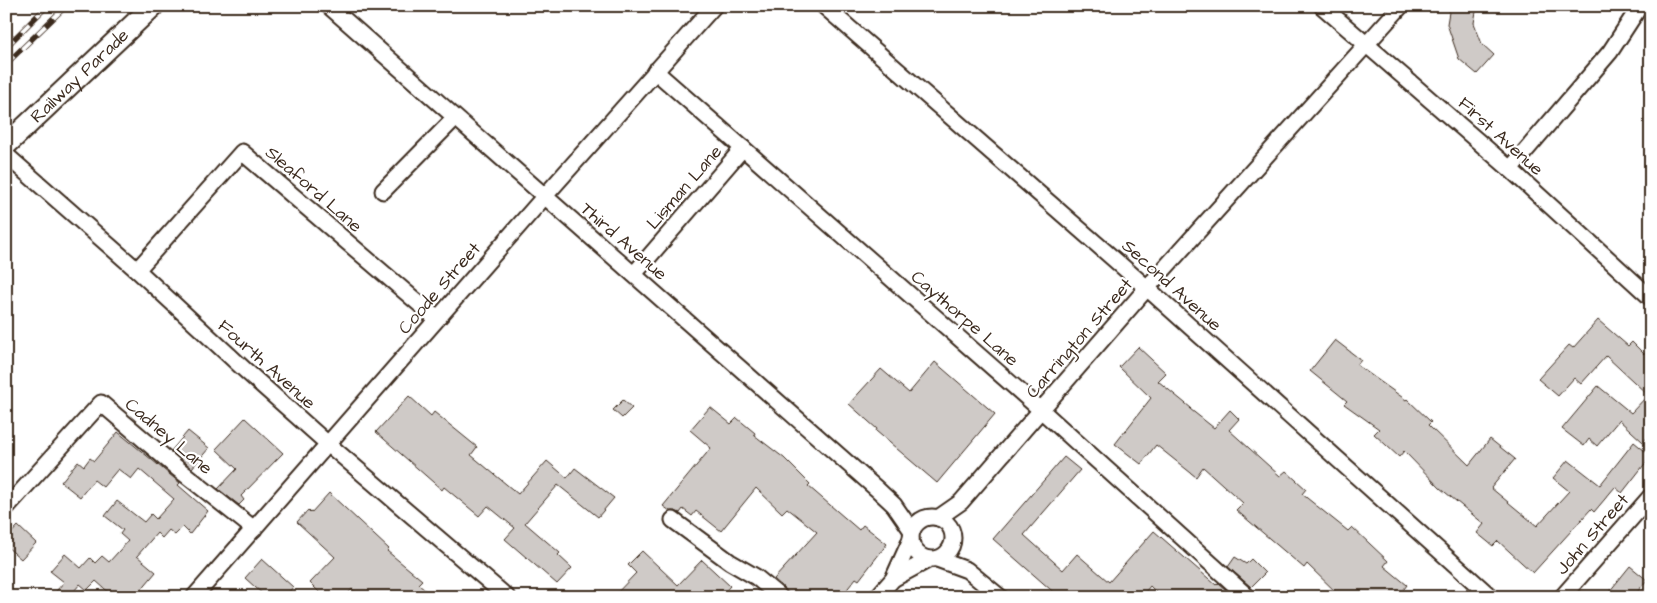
<svg xmlns="http://www.w3.org/2000/svg" width="1657" height="603" font-family="'Architects Daughter',sans-serif">
  <rect width="100%" height="100%" fill="#fff"/>
  <filter id="ink" filterUnits="userSpaceOnUse"><feTurbulence type="fractalNoise" baseFrequency=".02" numOctaves="2"/><feDisplacementMap in="SourceGraphic" scale="10" xChannelSelector="R" yChannelSelector="G"/><feConvolveMatrix kernelMatrix="1 2 1 2 8 2 1 2 1" color-interpolation-filters="sRGB"/></filter>
  <g filter="url(#ink)">
    <!-- building -->
    <g fill="#cfcac7" stroke="#3b2a1e">
      <path d="M1450,6H1477L1474,23L1482,44L1494,55L1477,74L1459,59L1447,24Z"/>
      <path d="M1598,320L1628,346L1632,342L1644,354L1651,347V433L1643,442L1619,420L1597,446L1589,439L1584,446L1562,429L1598,386L1631,413L1648,395L1606,356L1581,384L1574,378L1558,396L1538,379L1569,345L1573,348Z"/>
      <path d="M1335,340L1361,360L1357,365L1406,400L1407,399L1431,422L1428,425L1469,465L1490,439L1515,459L1491,488L1537,526L1569,491L1553,478L1568,460L1600,485L1634,442L1651,456L1622,493L1615,487L1594,512L1591,509L1533,573L1498,541L1493,546L1477,533L1484,524L1440,488L1404,451L1399,457L1374,434L1379,429L1344,404L1347,401L1310,371Z"/>
      <path d="M1138,347L1166,373L1158,381L1191,408L1190,409L1214,428L1230,410L1239,419L1229,430L1280,476L1286,471L1306,489L1302,494L1348,531L1352,527L1388,561L1384,566L1407,585L1398,597H1341L1307,564L1304,568L1236,510L1243,503L1203,467L1196,477L1156,445L1141,464L1115,444L1151,398L1119,367Z"/>
      <path d="M935,362L995,414L937,483L876,431L877,429L849,404L881,369L909,393Z"/>
      <path d="M409,396L431,416L434,412L477,447L471,455L518,494L547,461L567,478L575,468L614,498L598,517L558,485L525,523L560,553L558,555L572,568L557,584L505,539L515,528L488,506L479,516L444,487L442,490L376,432Z"/>
      <path d="M623,400L632,408L622,418L613,410Z"/>
      <path d="M710,407L731,424L737,418L755,433L754,435L784,458L810,484L808,486L859,530L863,525L887,544L859,580L856,578L841,597H789L786,590L774,579L817,532L787,508L782,513L756,488L721,531L696,511L692,516L683,509L680,513L675,511H670L663,506L711,448L690,430Z"/>
      <path d="M245,418L283,453L241,496L244,500L239,505L218,489L237,469L216,449Z"/>
      <path d="M188,431L209,448L192,468L171,451Z"/>
      <path d="M118,432L180,483L178,485L208,511L190,534L183,527L175,535L169,530L162,538L157,533L137,556L156,572L135,597H114L96,581L87,590L80,584L69,597H51L64,582L50,571L65,554L81,568L90,558L95,563L102,556L109,562L128,541L120,534L123,530L105,516L117,501L144,522L151,514L156,519L174,499L139,469L131,479L118,469L103,487L94,480L80,497L61,482L78,461L84,466L90,458L94,461Z"/>
      <path d="M1064,457L1080,470L1024,535L1063,570L1077,554L1109,582L1154,531L1216,585L1218,583L1234,597H1161L1150,586L1141,597H1059L993,539Z"/>
      <path d="M329,493L389,549L387,551L422,580L418,584L433,597H361L352,589L345,597H324L310,583L335,557L297,522L308,510L311,513Z"/>
      <path d="M18,526L36,543L21,559L6,546V539Z"/>
      <path d="M642,551L678,585L702,560L730,586L720,597H613L636,573L628,565Z"/>
      <path d="M1235,557L1246,564L1251,559L1265,573L1251,587L1228,567Z"/>
      <path d="M262,559L293,587L285,597H266L245,578Z"/>
      <path d="M1630,566L1647,580L1633,597H1605Z"/>
    </g>
    <g fill="none" stroke-linecap="round" stroke-linejoin="round">
      <defs>
        <g id="minor">
          <path d="M329,6L878,490L894,505L912,531"/>
          <path d="M824,6L1147,288L1491,597"/>
          <path d="M1322,6L1510,169L1651,298"/>
          <path d="M655,71L1041,410L1248,597"/>
          <path d="M6,155L137,270L245,370L328,444L507,597"/>
          <path d="M1510,169L1610,52L1640,6"/>
          <path d="M383,191L455,118"/>
          <path d="M137,270L242,152L437,319"/>
          <path d="M634,274L743,148"/>
          <path d="M6,508L101,403L177,468L254,529"/>
          <circle cx="932" cy="538" r="21"/>
          <path d="M938,518L961,502L1147,288L1401,6"/>
          <path d="M673,520L730,562L756,577L780,597"/>
          <path d="M937,559L967,570L1000,597"/>
          <path d="M893,579L930,559"/>
          <path d="M194,597L544,197L714,6"/>
          <path d="M877,597L893,579L911,539"/>
          <path d="M1562,597L1651,496"/>
        </g>
        <g id="major">
          <path id="s1" d="M6,145L153,6"/>
        </g>
      </defs>
      <!-- minor casing -->
      <use href="#minor" stroke="#3b2a1e" stroke-width="19"/>
      <!-- major casing -->
      <use href="#major" stroke="#3b2a1e" stroke-width="24"/>
      <!-- minor -->
      <use href="#minor" stroke="#fff" stroke-width="15"/>
      <!-- major -->
      <use href="#major" stroke="#fff" stroke-width="20"/>
      <defs>
        <g id="rail">
          <path d="M6,47L47,6"/>
          <path d="M6,64L66,6"/>
        </g>
      </defs>
      <!-- rail casing -->
      <use href="#rail" stroke="#3b2a1e" stroke-width="5.5"/>
      <!-- rail -->
      <use href="#rail" stroke="#fff" stroke-width="4" stroke-dasharray="11" stroke-linecap="butt"/>
    </g>
  </g>
  <g text-anchor="middle" stroke-width="4.5" stroke-linejoin="round" paint-order="stroke">
    <!-- street labels -->
    <g font-size="18" fill="#3b2a1e" stroke="#fff">
      <text dy="6" stroke="none"><textPath href="#s1" startOffset="101">Railway Parade</textPath></text>
      <text transform="translate(1501 136) rotate(42)" y="6">First Avenue</text>
      <text transform="translate(684 187) rotate(-49)" y="6">Lisman Lane</text>
      <text transform="translate(314 189) rotate(41)" y="6">Sleaford Lane</text>
      <text transform="translate(624 241) rotate(41)" y="6">Third Avenue</text>
      <text transform="translate(1172 285) rotate(42)" y="6">Second Avenue</text>
      <text transform="translate(439 288) rotate(-49)" y="6">Coode Street</text>
      <text transform="translate(965 318) rotate(41)" y="6">Caythorpe Lane</text>
      <text transform="translate(1079 338) rotate(-49)" y="6">Carrington Street</text>
      <text transform="translate(267 364) rotate(42)" y="6">Fourth Avenue</text>
      <text transform="translate(169 436) rotate(40)" y="6">Cadney Lane</text>
      <text transform="translate(1592 534) rotate(-49)" y="6">John Street</text>
    </g>
  </g>
  <!-- margin -->
  <rect width="1657" height="603" fill="none" stroke="#fff" stroke-width="25"/>
  <rect x="12" y="12" width="1632" height="578" fill="none" stroke="#3b2a1e" stroke-width="2" filter="url(#ink)"/>
</svg>
